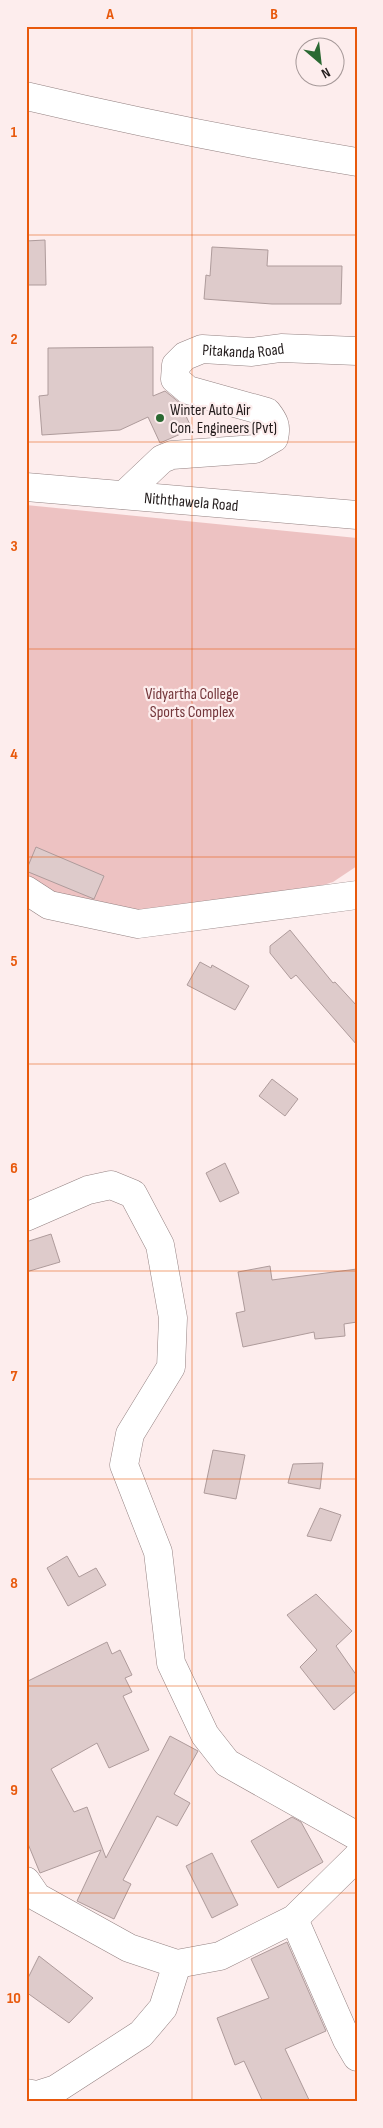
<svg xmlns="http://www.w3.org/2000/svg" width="383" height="2128" font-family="'Sofia Sans Condensed',sans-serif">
  <rect width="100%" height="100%" fill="#fdeded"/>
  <!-- green -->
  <path fill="#edc2c2" d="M26,505L357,538V866L333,882L288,896L206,912L112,911L62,897L26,880Z"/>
  <!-- building -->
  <g fill="#decbcb" stroke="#ae9b9b">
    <path d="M45,240L46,285H26V241Z"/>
    <path d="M212,247L268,250L267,266H342L341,304H272L204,299L206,275L210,276Z"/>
    <path d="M153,347V396L165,391L180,403L192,429L160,443L148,417L120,430L42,435L39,396L48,395V348Z"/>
    <path d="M36,847L104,876L94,899L26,871Z"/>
    <path d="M290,930L333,983L335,982L357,1006V1045L296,975L291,979L270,953V946Z"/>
    <path d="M200,962L211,968L212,965L249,986L235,1010L187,985Z"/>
    <path d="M272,1079L298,1099L285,1116L259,1096Z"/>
    <path d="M225,1163L239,1193L220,1202L206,1173Z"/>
    <path d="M51,1234L60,1262L26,1272V1242Z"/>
    <path d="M270,1266L272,1280L357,1269V1322L344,1324L345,1336L315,1339L314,1332L243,1347L236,1313L245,1311L238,1272Z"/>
    <path d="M213,1450L245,1455L236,1499L204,1493Z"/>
    <path d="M323,1463L320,1489L288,1483L293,1464Z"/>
    <path d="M320,1508L341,1515L331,1541L307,1536Z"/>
    <path d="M67,1556L79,1577L96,1568L106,1585L68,1606L47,1568Z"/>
    <path d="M316,1594L352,1631L336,1646L357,1676V1690L334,1710L300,1667L317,1650L287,1615Z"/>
    <path d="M107,1642L112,1654L120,1650L132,1675L125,1678L132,1692L123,1696L149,1750L109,1768L97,1743L51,1769L74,1812L87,1807L106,1858L170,1736L198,1751L174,1794L190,1803L177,1826L157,1816L123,1880L131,1884L114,1919L77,1901L101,1850L40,1873L26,1839V1682Z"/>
    <path d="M292,1817L301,1822L323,1862L278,1888L251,1841Z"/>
    <path d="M212,1853L238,1905L212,1918L186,1866Z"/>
    <path d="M287,1942L326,2031L285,2049L310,2102H263L244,2061L235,2065L217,2018L269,1998L251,1959Z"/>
    <path d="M39,1956L93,1998L69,2023L26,1992V1982Z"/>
  </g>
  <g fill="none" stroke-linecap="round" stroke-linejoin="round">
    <defs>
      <g id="minor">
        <path d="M26,96C136,122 246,144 357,162"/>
        <path id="s1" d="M26,487L357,515"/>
        <path id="s2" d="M124,495L162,459L172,455L255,449L274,438C277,426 274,421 267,412L188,390L175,379L176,365L185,356L202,349L252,352L281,348L357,351"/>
        <path d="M26,890L49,905L138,924L357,895"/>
        <path d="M26,1217L88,1190L111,1185L133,1194L160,1245L173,1318L171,1367L130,1434L124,1465L158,1552L171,1663L205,1735L227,1763L357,1836"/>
        <path d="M26,1881L37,1897L129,1948L177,1964L220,1956L294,1919L357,1857"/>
        <path d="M294,1919L347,2040L357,2057"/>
        <path d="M26,2093L37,2095L56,2089L141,2034L163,2008L177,1964"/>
      </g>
    </defs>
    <!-- minor casing -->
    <use href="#minor" stroke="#948282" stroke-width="29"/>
    <!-- minor -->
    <use href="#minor" stroke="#fff" stroke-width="28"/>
  </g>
  <!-- grid -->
  <path fill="none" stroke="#e8590c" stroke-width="1" stroke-opacity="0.55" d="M192,26V2102M26,235H357M26,442H357M26,649H357M26,857H357M26,1064H357M26,1271H357M26,1479H357M26,1686H357M26,1893H357"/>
  <!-- markers -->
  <circle fill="#2a6932" stroke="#fdeded" stroke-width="2" cx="160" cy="418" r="5"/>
  <g text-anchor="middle" stroke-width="4.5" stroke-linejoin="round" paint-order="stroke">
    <!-- street labels -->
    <g font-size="16" fill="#231c1c" stroke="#fdeded">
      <text dy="6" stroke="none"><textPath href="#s2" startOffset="382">Pitakanda Road</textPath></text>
      <text dy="6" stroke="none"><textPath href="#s1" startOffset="166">Niththawela Road</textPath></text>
    </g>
    <!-- poi labels -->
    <g font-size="16" fill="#231c1c" stroke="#fdeded" text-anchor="start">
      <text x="170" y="415">Winter Auto Air<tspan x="170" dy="18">Con. Engineers (Pvt)</tspan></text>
    </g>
    <!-- park labels -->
    <g font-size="16" fill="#74373b" stroke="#fdeded">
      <text x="192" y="699">Vidyartha College<tspan x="192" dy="18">Sports Complex</tspan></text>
    </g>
  </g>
  <!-- border -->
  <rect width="383" height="2128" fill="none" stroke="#fdeded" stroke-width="55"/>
  <!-- north arrow -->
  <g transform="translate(320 62) rotate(152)"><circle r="24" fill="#fdeded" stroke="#a69999"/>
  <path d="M0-4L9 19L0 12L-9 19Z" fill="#2a6932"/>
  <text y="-8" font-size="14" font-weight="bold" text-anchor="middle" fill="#231c1c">N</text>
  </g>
  <rect x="28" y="28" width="328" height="2072" fill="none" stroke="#e8590c" stroke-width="2"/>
  <g font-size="16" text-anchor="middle" font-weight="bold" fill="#e8590c">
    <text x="110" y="19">A</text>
    <text x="274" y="19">B</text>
    <text x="14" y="137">1</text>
    <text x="14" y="344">2</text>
    <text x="14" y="551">3</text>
    <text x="14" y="759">4</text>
    <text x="14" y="966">5</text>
    <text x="14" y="1173">6</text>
    <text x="14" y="1381">7</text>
    <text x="14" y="1588">8</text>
    <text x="14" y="1795">9</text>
    <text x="14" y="2003">10</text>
  </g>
</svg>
